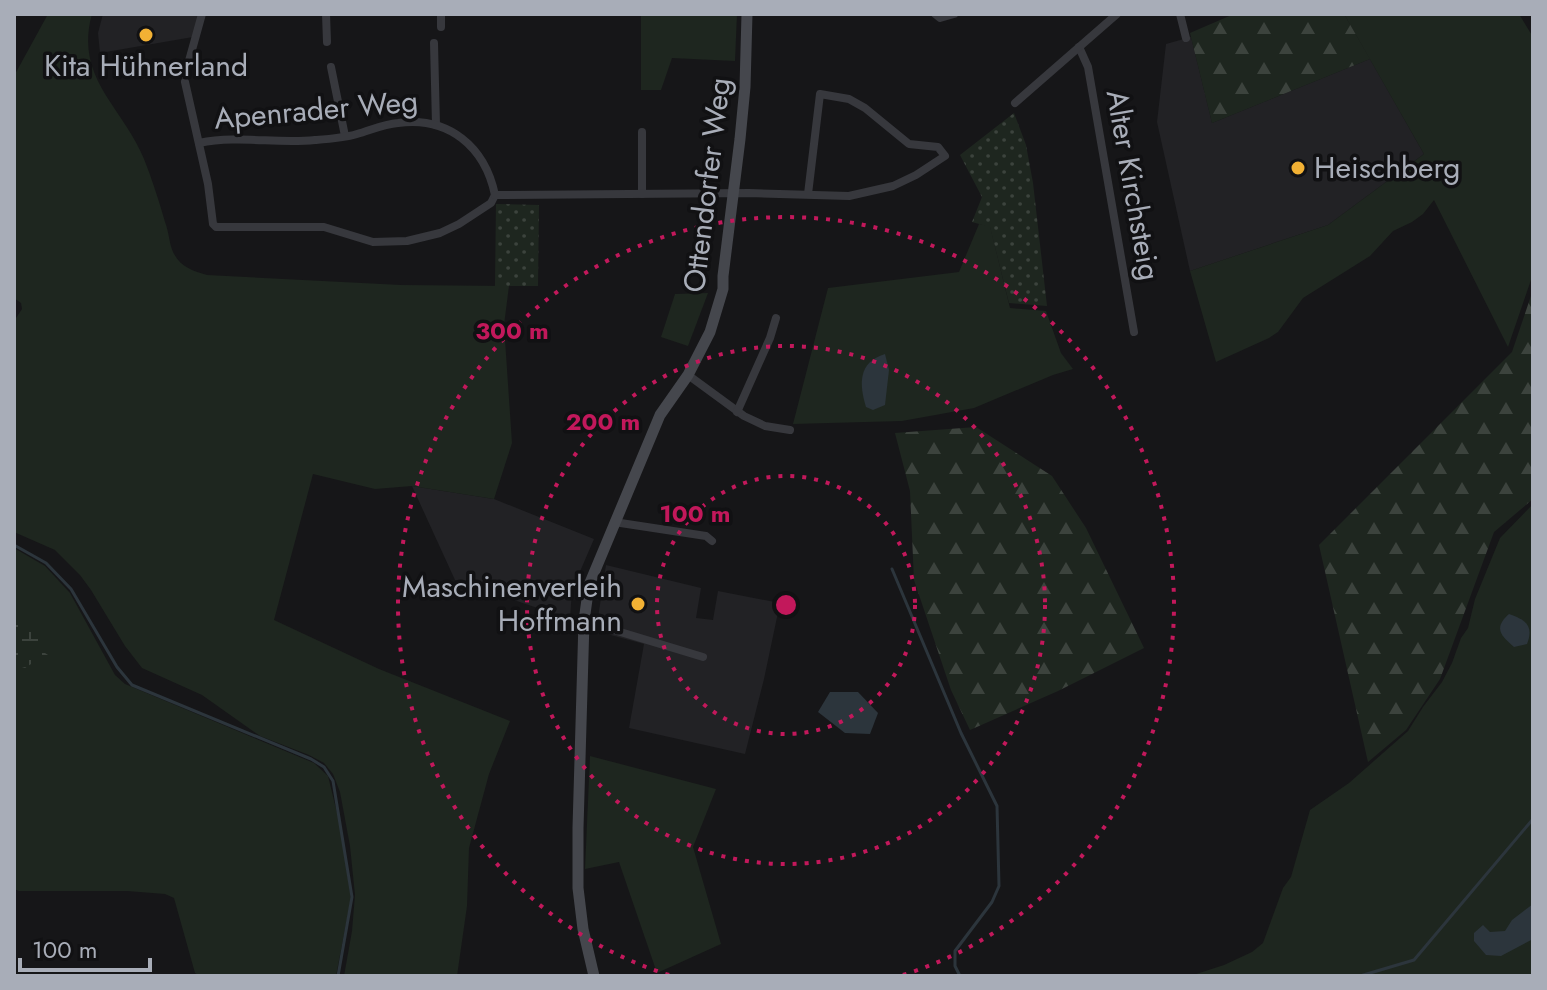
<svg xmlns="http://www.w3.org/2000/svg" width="1547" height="990" font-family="Jost,sans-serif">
  <defs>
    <pattern id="forest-firs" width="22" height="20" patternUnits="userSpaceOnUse" patternTransform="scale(2)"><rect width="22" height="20" fill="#1e261f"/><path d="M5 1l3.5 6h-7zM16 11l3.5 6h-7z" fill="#3c433d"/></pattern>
    <pattern id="wetland-marsh" width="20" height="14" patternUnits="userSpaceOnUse" patternTransform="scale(2)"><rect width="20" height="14" fill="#1e261f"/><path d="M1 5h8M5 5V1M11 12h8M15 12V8" fill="none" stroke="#3c433d"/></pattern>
    <pattern id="park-dots" width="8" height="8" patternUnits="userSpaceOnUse" patternTransform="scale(2)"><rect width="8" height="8" fill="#1e261f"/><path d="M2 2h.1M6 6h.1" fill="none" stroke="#3c433d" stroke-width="1.8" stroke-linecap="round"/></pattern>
  </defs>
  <rect width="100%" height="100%" fill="#161618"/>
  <!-- built -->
  <g fill="#222225">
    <path d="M103,14H199L193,37L100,53L98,33Z"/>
    <path d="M1191,37L1212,123L1370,59L1424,154L1328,225L1190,271L1157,122L1166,44Z"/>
    <path d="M412,486L494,499L594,539L572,590L570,619L455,580Z"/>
    <path d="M606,565L701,588L696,618L713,620L718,591L780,603L764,679L745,754L629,728L644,644L596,631Z"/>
  </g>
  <!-- grass -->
  <g fill="#1e261f">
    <path d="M48,14H92C74,78 123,107 144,159C152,179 159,201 165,222C169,232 169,243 173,252C180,267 193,271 207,275L401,285L509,286L504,325L512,443L494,499L412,486L375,489L313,474L274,620L379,669L510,721L489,774L469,848L467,906L457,976H344L352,931L355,895L350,846L340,792L333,774L324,763L309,755L260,736L202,695L142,668L125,646L91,590L80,575L55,550L14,532V321L22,309L21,303L14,298V76Z"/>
    <path d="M641,14H737L735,61L672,58L661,90H641Z"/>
    <path d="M1344,14H1519L1533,37V274L1508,347L1434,200L1423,214L1412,222L1393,231L1370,256L1303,298L1278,332L1269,338L1216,362L1190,271L1328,225L1424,154Z"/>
    <path d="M979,224L990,226L1010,308L1046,311L1061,353L1073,369L1053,375L974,408L902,421L793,424L828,288L959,272Z"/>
    <path d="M708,293L688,346L661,337L675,294Z"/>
    <path d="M1533,504V976H1190L1224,965L1252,952L1263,943L1283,888L1291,877L1310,810L1349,783L1408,731L1423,707L1442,682L1452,663L1461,638L1468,628L1475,599L1500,538Z"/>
    <path d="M14,548L45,566L70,593L115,675L125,684L314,763L328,776L340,825L351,898L336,976H200L195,973L174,898L165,894L127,891H19L14,889Z"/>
    <path d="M590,756L716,789L693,847L721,944L657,973L619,862L585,869Z"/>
  </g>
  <!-- forest -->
  <g fill="url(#forest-firs)">
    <path d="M1234,14H1344L1370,59L1212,123L1190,33Z"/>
    <path d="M1533,290V499L1494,532L1440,679L1406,730L1368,762L1319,545L1512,352Z"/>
    <path d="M976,427L1052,476L1086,528L1144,648L1058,691L970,730L951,690L914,580L910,491L895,433Z"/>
  </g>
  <!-- wetland -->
  <path fill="url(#wetland-marsh)" d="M19,613L42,631V638L37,651H42L48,655L41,664H31L25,668L19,666C12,648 12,633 19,613Z"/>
  <!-- park -->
  <g fill="url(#park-dots)">
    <path d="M1014,113L1026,145L1033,183L1047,306L1009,303L990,227L972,222L982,197L960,155Z"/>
    <path d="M496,204L539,205L538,286H495Z"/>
  </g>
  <!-- water -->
  <g fill="#2c353c">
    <path d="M885,354L889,370L885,405L873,410L866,407C859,384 858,362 885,354Z"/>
    <path d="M1509,614C1526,620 1534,626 1527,644L1514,647C1501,636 1493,628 1509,614Z"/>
    <path d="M830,692H858L878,713L870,734L845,733L818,712Z"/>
    <path d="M1533,904V939L1501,956L1486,955L1474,941V933L1483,925L1490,932L1505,931L1512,920Z"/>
  </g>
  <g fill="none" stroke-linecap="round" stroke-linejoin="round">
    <!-- stream -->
    <g stroke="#2c353c" stroke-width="3">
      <path d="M14,545L46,563L71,589L117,667L132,685L311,759L324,767L333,781L352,897L338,976"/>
      <path d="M892,569L961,733L997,806L999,886L992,902L955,951V966L960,976"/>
      <path d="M1360,976L1414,960L1533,819"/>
    </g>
    <!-- minor -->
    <g stroke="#37383d" stroke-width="8">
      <path d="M326,14L327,42"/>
      <path d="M441,14V27"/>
      <path d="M935,14L940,18L954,14"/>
      <path d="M1180,14L1186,38"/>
      <path d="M434,43L436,125"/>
      <path d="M1079,47L1088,67L1134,332"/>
      <path d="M331,67L345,136"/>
      <path d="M185,75L202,14"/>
      <path d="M185,82L208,184L213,224L216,227H324L373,242L407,241L440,233L459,224L491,203L495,195"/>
      <path d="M1015,103L1117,14"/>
      <path d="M199,143C239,135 276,144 315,140C329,139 344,138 357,134C371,130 384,124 398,123C449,116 485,147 495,195"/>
      <path d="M642,194V132"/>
      <path d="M495,195L749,193L849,196L893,186L916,175L945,156L938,147L909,144L865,108L849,99L820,94L808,194"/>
      <path d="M688,375L744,416L765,426L790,430"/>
      <path d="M737,412L770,338L776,318"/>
      <path d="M614,522L706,536L712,541"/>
      <path d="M584,621L703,657"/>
    </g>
    <!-- secondary -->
    <path stroke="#45474d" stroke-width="11" d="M594,976L583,929L578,888V828L584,621L589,585L660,415L688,375L710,332L723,289V276L740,139L745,87L747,14"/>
  </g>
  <!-- distance rings -->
  <g fill="none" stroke="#c2185b" stroke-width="4" stroke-dasharray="4 8">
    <circle cx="786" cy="605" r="129"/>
    <circle cx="786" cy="605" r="259"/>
    <path d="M669 975A388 388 0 1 1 903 975"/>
  </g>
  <!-- markers -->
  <g fill="#f2b134" stroke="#111113" stroke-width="3">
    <circle cx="146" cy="35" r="8"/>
    <circle cx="1298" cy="168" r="8"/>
    <circle cx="638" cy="604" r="8"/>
  </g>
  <g text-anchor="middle" stroke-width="7" stroke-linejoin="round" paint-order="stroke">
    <!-- poi labels -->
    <g font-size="30" fill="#a8adb8" stroke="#111113">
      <text x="146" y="76">Kita Hühnerland</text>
      <text x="1314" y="178" text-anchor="start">Heischberg</text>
      <text x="622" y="597" text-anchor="end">Maschinenverleih<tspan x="622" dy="34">Hoffmann</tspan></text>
    </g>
    <!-- street labels -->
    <g font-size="30" fill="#a8adb8" stroke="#111113">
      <text transform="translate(316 110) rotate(-5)" y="10">Apenrader Weg</text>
      <text transform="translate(707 185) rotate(-83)" y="10">Ottendorfer Weg</text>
      <text transform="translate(1133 185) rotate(80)" y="10">Alter Kirchsteig</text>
    </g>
  </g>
  <circle cx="786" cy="605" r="12" fill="#c2185b" stroke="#111113" stroke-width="4"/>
  <g font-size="24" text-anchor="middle" font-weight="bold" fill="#c2185b" stroke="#111113" stroke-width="7" stroke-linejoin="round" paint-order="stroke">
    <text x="512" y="339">300 m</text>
    <text x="603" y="430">200 m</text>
    <text x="695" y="522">100 m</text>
  </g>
  <!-- border -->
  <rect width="1547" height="990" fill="none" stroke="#a8adb8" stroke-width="32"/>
  <!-- scale -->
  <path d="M20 958v12h130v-12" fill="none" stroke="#a8adb8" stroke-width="4"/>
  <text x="32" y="958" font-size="24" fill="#a8adb8" stroke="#111113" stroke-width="6" paint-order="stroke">100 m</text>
</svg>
